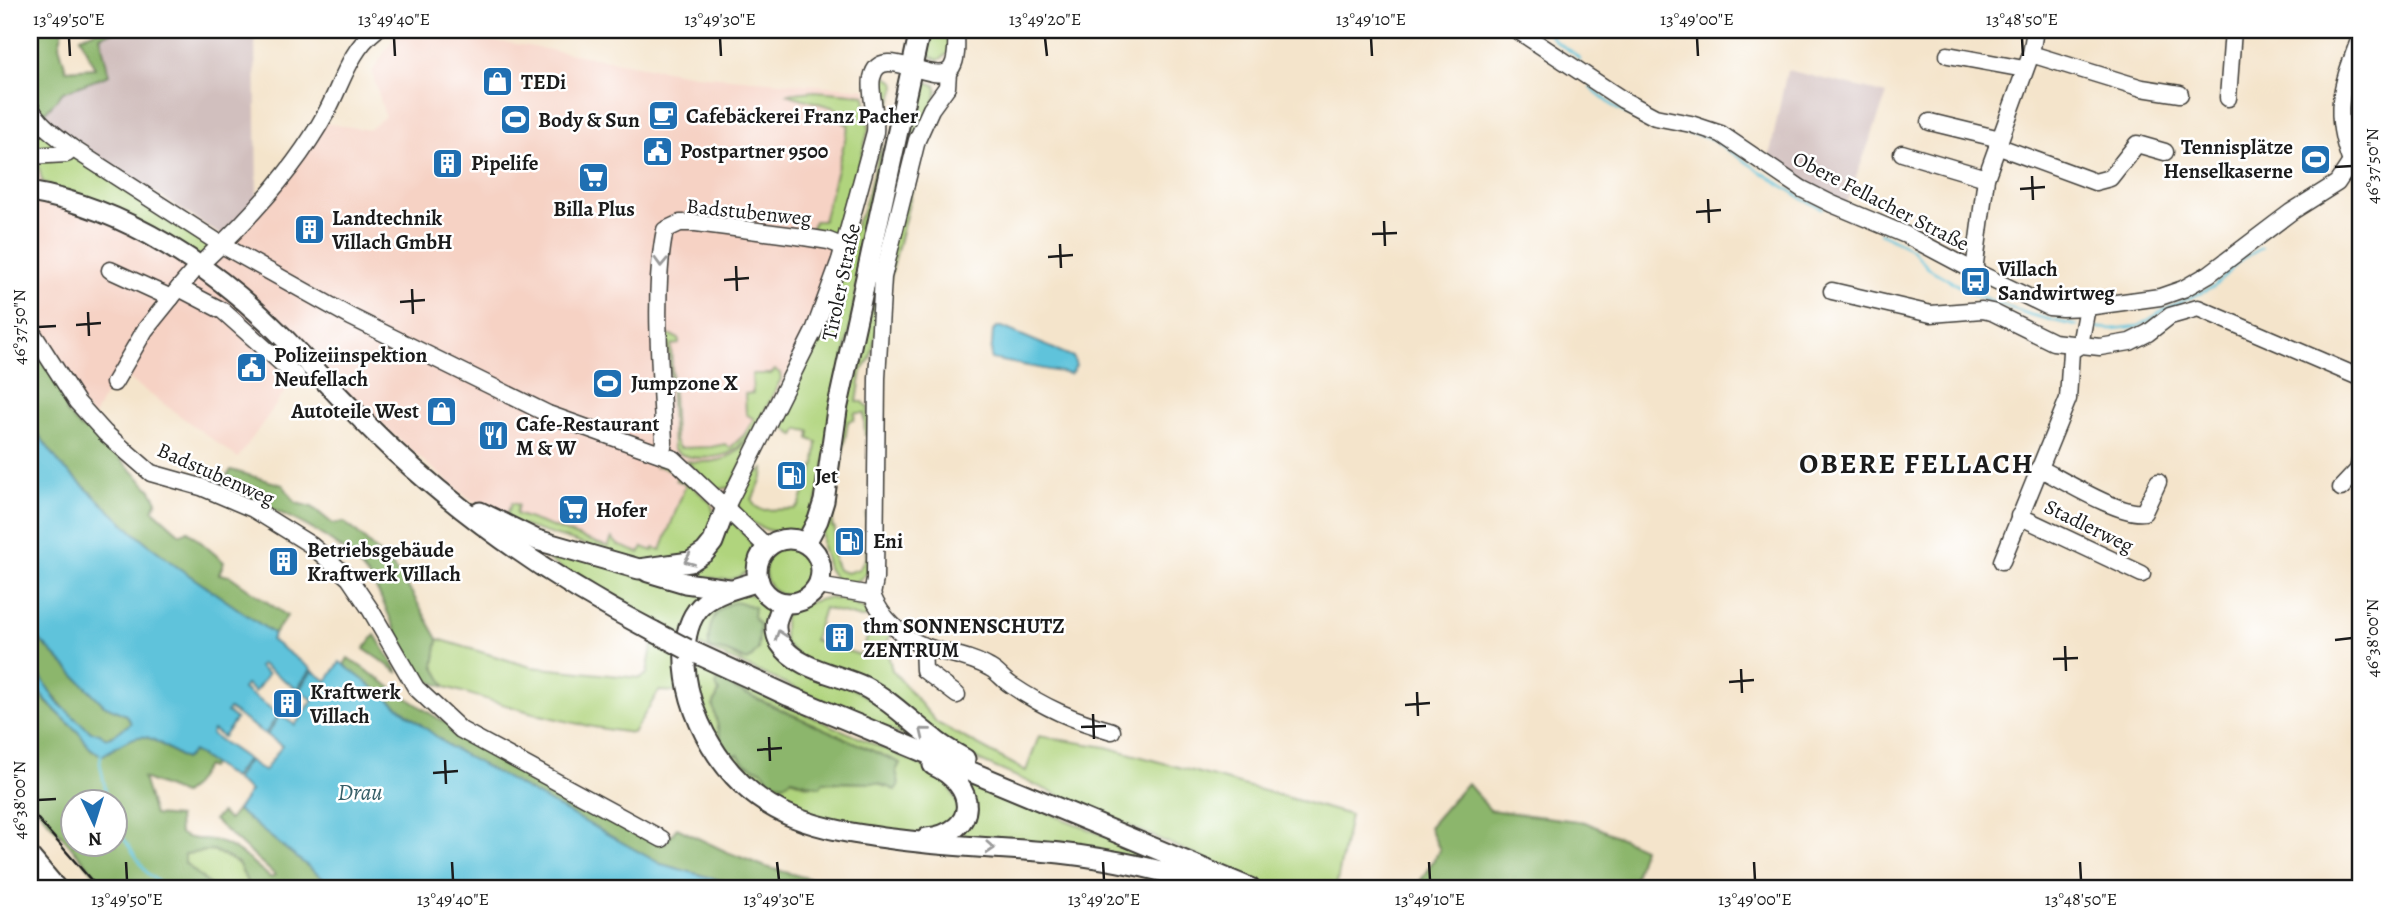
<svg xmlns="http://www.w3.org/2000/svg" width="2391" height="918" font-family="Alegreya,serif">
  <rect width="100%" height="100%" fill="#fff"/>
  <filter id="ink" filterUnits="userSpaceOnUse"><feTurbulence type="fractalNoise" baseFrequency=".0143" numOctaves="2"/><feDisplacementMap in="SourceGraphic" scale="14" xChannelSelector="R" yChannelSelector="G"/><feConvolveMatrix kernelMatrix="1 2 1 2 8 2 1 2 1" color-interpolation-filters="sRGB"/></filter>
  <filter id="wash" filterUnits="userSpaceOnUse"><feTurbulence type="fractalNoise" baseFrequency=".00686" numOctaves="4" result="noise"/><feDisplacementMap in="SourceGraphic" scale="28" xChannelSelector="R" yChannelSelector="G"/><feGaussianBlur stdDeviation="1.57" result="paint"/><feColorMatrix in="noise" values="0 0 0 0 0 0 0 0 0 0 0 0 0 0 0 0 0 1.4 0 .05"/><feComposite in="paint" operator="in"/></filter>
  <g filter="url(#wash)">
    <rect width="100%" height="100%" fill="#f4e4cb"/>
    <!-- built -->
    <path fill="#f6d2c4" d="M398,31L510,43L695,75L866,89L871,127L823,296L733,487L681,553L647,560L504,520L465,496L307,361L238,458L117,370L93,418L30,337V146L42,181L200,270L324,123L369,130L385,116L372,72Z"/>
    <!-- industrial -->
    <g fill="#d1bfbe">
      <path d="M118,30H246L255,39L257,201L222,236L59,130L42,116L63,92L109,75L100,35Z"/>
      <path d="M1787,70L1887,94L1846,204L1795,179L1769,158Z"/>
    </g>
    <!-- green -->
    <g fill="#b0d47d" stroke="#66784c" stroke-width="2" fill-rule="evenodd">
      <path d="M928,30H950C950,43 953,55 938,60L931,56L926,39Z"/>
      <path d="M887,77L895,82L896,87L881,130L878,88L883,78Z"/>
      <path d="M927,82L935,85L937,91L870,359L862,370L857,402H863L868,407L870,435H865L864,413H855L854,420L848,421L833,512L832,527L835,528L834,560L838,570L847,573L859,569L866,557V514H869L868,571L861,579L851,583L835,579L828,568L822,546V533L834,462L899,160L907,139H909L917,112L918,90Z"/>
      <path d="M814,91L865,95L869,128L840,237L811,232L814,221H823L849,125L842,122V113L835,108L786,94Z"/>
      <path d="M30,124L217,244L197,266L42,181Z"/>
      <path d="M882,143C883,172 871,199 866,227C860,254 857,283 853,311C845,354 837,398 829,441C825,464 820,505 807,523C789,546 740,524 738,503C737,497 741,489 743,483H748V478L764,469L763,476L752,500L755,506L762,510L794,509L799,506L815,464L817,442L809,439L810,431L798,429L795,436L785,428L779,415L858,219L862,214Z"/>
      <path d="M671,335L679,339V344L671,345L675,440L679,448L711,447L725,444L730,448L744,435L754,419L746,414L745,394L753,393L752,374H771L775,370L780,373L781,379C770,400 752,441 731,452C723,457 713,457 704,458C694,458 680,456 673,449L669,357L665,338Z"/>
      <path d="M765,413L731,487L716,490L686,461C733,467 742,450 765,413Z"/>
      <path d="M665,462L711,503C720,525 706,538 695,555L645,563L504,520L512,503L518,505L516,514L608,547L612,538L618,545L639,553L643,547L653,551L654,548L661,550L686,484L676,480L677,473L658,466L655,468L658,463Z"/>
      <path d="M726,515C734,524 747,534 752,545C761,565 744,578 727,580L656,571L690,566Z"/>
      <path d="M506,531L711,590L680,637L622,609Z"/>
      <circle cx="790" cy="571" r="25"/>
      <path d="M732,594H750L777,606L775,642L856,687L920,739L916,742L692,642L699,618ZM724,609L742,661L727,652L714,616Z"/>
      <path d="M829,598L846,601L868,611L866,618H861L824,608L814,640L860,655L874,622L891,633L886,647L892,670L937,723L1026,771L1039,736L1106,747L1350,815L1336,888H1271L969,756L800,658L784,642V616C796,606 813,600 829,598Z"/>
      <path d="M438,639L531,667L640,678L647,674L653,640L678,655L681,692L659,691L633,733C569,726 508,706 446,687L434,666Z"/>
      <path d="M693,662L739,685L944,775L960,809L950,827L914,834L817,819L760,789L723,752L704,716ZM719,679L735,689L900,763L885,787L878,783L824,782L809,786L744,763L738,754L729,756L722,744L713,706L719,692Z"/>
      <path d="M967,780L1177,865L950,838Z"/>
      <path d="M213,850L238,863L250,888H213L185,863V854Z"/>
    </g>
    <!-- forest -->
    <g fill="#8cb66c" stroke="#546944" stroke-width="2" fill-rule="evenodd">
      <path d="M30,30H63L59,45L66,70L95,68L80,37L98,30H118L100,36L109,75L63,92L42,116L30,95Z"/>
      <path d="M30,337L67,397L66,412L82,429L89,427L151,490L157,501L153,510L180,534L188,531L224,562L219,574L230,576L287,616L274,634L176,566L133,532L61,465L30,423Z"/>
      <path d="M231,470L283,485L296,503L312,507L333,524L343,522L352,528L392,566L412,593L438,639L434,666L446,687L421,679C412,662 402,645 394,627C385,607 378,587 363,570C332,532 265,503 218,490Z"/>
      <path d="M738,602L754,607L753,617L760,625L758,650L748,661L727,652L709,648C707,628 714,604 738,602Z"/>
      <path d="M30,630L104,705L126,715L131,723C125,727 116,737 108,737C84,739 41,683 31,663C27,654 30,640 30,630Z"/>
      <path d="M375,635L399,673L364,649Z"/>
      <path d="M348,658L434,716L664,844L677,828L727,852L766,867L844,888H748L661,864L450,747L344,665Z"/>
      <path d="M30,673L46,702L79,733L92,751L103,755C147,727 142,733 184,759L192,751L213,764L210,768L206,766L192,787L183,794L143,778L154,815L178,817L179,833C191,842 203,837 216,841C238,847 254,865 271,878L275,875L214,820L221,813L229,820L237,810L335,888H250L238,863L213,850L185,854V863L213,888H107L30,800ZM74,802H116V844H74Z"/>
      <path d="M719,679L735,689L900,763L896,771L899,784L895,790L878,783L824,782L820,787L792,779L784,784L771,783L763,771L744,763L738,754L730,756L722,744L713,706L719,692L716,685Z"/>
      <path d="M1467,783L1490,810L1585,822L1643,848L1632,888H1402L1419,883L1440,850L1429,827Z"/>
    </g>
    <!-- water -->
    <g fill="#5ec3db" stroke="#3d707c" stroke-width="2">
      <path d="M997,327H1002L1073,357L1076,366L1070,374L991,359L993,331Z"/>
      <path d="M30,423L61,465L133,532L176,566L274,634L271,640L311,669L297,689L261,664L259,667L268,674L255,692L246,685L243,689L279,714L265,734L229,709L227,712L236,719L223,737L213,730L211,734L247,759L233,778L193,751L185,759C142,733 147,727 103,755C88,750 88,744 79,733C58,711 30,694 30,660L57,702L91,732L100,733L105,738L111,737L131,723L126,715L104,705L30,630Z"/>
      <path d="M340,662L450,747L661,864L748,888H335L237,810L250,791L235,780L248,760L264,771L282,746L267,735L280,715L295,725L313,700L299,690L312,671L327,681Z"/>
    </g>
    <g fill="none" stroke-linecap="round" stroke-linejoin="round">
      <!-- stream -->
      <g stroke="#5ec3db" stroke-width="2.5">
        <path d="M1549,30C1551,46 1573,47 1580,60"/>
        <path d="M1590,87L1617,109L1655,127L1708,137L1806,201L1823,208"/>
        <path d="M1880,233L1912,249L1928,268L1973,294L2031,315L2077,326"/>
        <path d="M2090,327L2112,329L2139,326L2169,307L2214,287L2240,260L2262,248"/>
        <path d="M101,754L100,763L108,802"/>
        <path d="M116,827L147,873L166,888"/>
      </g>
    </g>
  </g>
  <g filter="url(#ink)">
    <g fill="none" stroke-linecap="round" stroke-linejoin="round">
      <defs>
        <g id="minor">
          <path d="M1517,30L1623,100L1655,117L1691,124L1721,134L1802,189L1832,204L1906,235L1974,271L2049,307L2062,308L2087,307L2160,297L2183,289L2209,274L2291,212L2337,183L2351,162L2361,155"/>
          <path d="M2031,54L2142,88L2180,94"/>
          <path d="M1948,55L2024,69"/>
          <path d="M2228,98L2233,30"/>
          <path d="M30,106C38,124 57,136 72,148L222,245L351,317L548,414L674,459L767,547"/>
          <path d="M1930,122L2000,139"/>
          <path d="M1997,146L2095,182L2110,178L2137,144L2165,152"/>
          <path d="M1902,153L1986,178"/>
          <path d="M30,156L67,154L72,148"/>
          <path d="M2351,162C2331,109 2342,86 2361,35"/>
          <path d="M206,259C250,218 297,166 326,113C342,84 349,51 376,30"/>
          <path d="M110,270L171,298"/>
          <path d="M1974,271L1986,178L2031,54L2035,30"/>
          <path d="M192,273L179,288L223,311L297,377"/>
          <path d="M1832,291L1931,314L1982,310L1992,312L2053,342L2100,347L2130,342L2148,333L2170,316L2198,308L2361,378"/>
          <path d="M30,329L77,402L105,433L151,473L201,487L253,509L311,545L349,578L370,609L416,688L461,730L662,839"/>
          <path d="M114,383L145,330L179,288"/>
          <path d="M661,454L664,442C661,377 652,293 665,230L680,223H696L804,237L829,241L844,247"/>
          <path d="M2039,468C2063,480 2120,516 2144,512L2158,482"/>
          <path d="M2341,488L2358,470L2361,457"/>
          <path d="M726,507L814,331L840,260L875,132C877,115 869,90 872,78C880,39 939,91 952,67C958,57 956,41 956,30"/>
          <path d="M2019,516L2142,574"/>
          <path d="M2002,561L2068,399L2071,351L2080,345L2087,307"/>
          <path d="M818,586L872,595L875,579L877,378L883,277L917,140L931,109L947,87L948,72"/>
          <path d="M872,595C881,617 901,637 924,646C946,654 970,656 990,668C998,672 1003,680 1011,685C1045,708 1073,720 1112,731"/>
          <path d="M923,645L924,670L957,695"/>
        </g>
        <g id="major">
          <path d="M30,192C126,208 215,268 283,337C320,375 355,415 394,451C472,523 558,582 653,631"/>
          <path d="M480,512L537,540L639,569L690,562L705,552L713,542L726,507"/>
          <circle cx="789" cy="571" r="32"/>
          <path d="M806,543L818,520L824,501L837,410L920,30"/>
          <path d="M648,572L685,583L729,589"/>
          <path d="M759,581C717,594 688,598 685,649C683,682 694,717 711,745C756,820 821,830 901,840C954,847 1007,848 1060,853C1114,859 1168,871 1220,888"/>
          <path d="M784,603C777,616 772,628 780,643C797,670 839,674 865,687C890,700 911,722 934,739C943,747 955,753 965,759"/>
          <path d="M687,649L789,696L1250,888"/>
          <path d="M927,838C980,832 977,785 933,765"/>
          <path d="M30,857L56,888"/>
        </g>
      </defs>
      <!-- minor casing -->
      <use href="#minor" stroke="#3c3a36" stroke-width="19"/>
      <!-- major casing -->
      <use href="#major" stroke="#3c3a36" stroke-width="23"/>
      <!-- minor -->
      <use href="#minor" stroke="#fff" stroke-width="16"/>
      <!-- major -->
      <use href="#major" stroke="#fff" stroke-width="19"/>
      <!-- rail -->
      <path stroke="#1c1c1c" stroke-width="2.5" d="M30,810L98,888"/>
      <defs>
        <path id="major-bridge" d="M653,631L687,649"/>
      </defs>
      <!-- major-bridge casing -->
      <use href="#major-bridge" stroke="#3c3a36" stroke-width="23" stroke-linecap="butt"/>
      <!-- major-bridge -->
      <use href="#major-bridge" stroke="#fff" stroke-width="19"/>
    </g>
    <!-- one-way arrows -->
    <defs><path id="oneway-chevron" d="M-2-3.5L2.5 0L-2 3.5" fill="none" stroke-width="1.6" stroke-linecap="round" stroke-linejoin="round" transform="scale(1.75)"/></defs>
    <g stroke="#999">
      <use href="#oneway-chevron" transform="translate(661 262) rotate(92)"/>
      <use href="#oneway-chevron" transform="translate(689 560) rotate(157)"/>
      <use href="#oneway-chevron" transform="translate(780 635) rotate(-109)"/>
      <use href="#oneway-chevron" transform="translate(924 732) rotate(-141)"/>
      <use href="#oneway-chevron" transform="translate(990 848) rotate(3)"/>
    </g>
  </g>
  <!-- ticks -->
  <path fill="none" stroke="#1c1c1c" stroke-width="2.5" d="M69,38L70,56M394,38L395,56M720,38L721,56M1045,38L1047,56M1371,38L1372,56M1697,38L1698,56M2022,38L2023,56M2335,167L2352,166M2032,176L2033,200M2020,189L2045,187M1708,199L1709,223M1696,212L1721,210M1384,221L1385,246M1372,234L1397,233M1060,244L1061,268M1048,257L1073,255M736,266L737,291M724,280L749,278M412,289L413,314M400,302L425,300M88,312L89,336M76,325L101,323M38,327L56,326M2335,640L2352,638M2065,646L2066,671M2053,659L2078,658M1741,669L1742,693M1729,682L1754,680M1417,692L1418,716M1405,705L1430,703M1093,714L1094,739M1081,727L1106,726M769,737L770,761M757,750L782,748M445,760L446,784M433,773L458,771M38,800L56,799M126,862L127,880M452,862L453,880M777,862L779,880M1103,862L1104,880M1429,862L1430,880M1754,862L1755,880M2080,862L2081,880"/>
  <!-- icons -->
  <defs>
    <symbol id="shop-square" viewBox="-11 -11 22 22"><rect x="-9" y="-9" width="18" height="18" rx="4" fill="#1f6fb2" stroke="#fff"/><path d="M-5-2.5h2.3a2.7 3.5 0 0 1 5.4 0H5L5.5 6h-11ZM-1.5-2.5h3a1.5 2.3 0 0 0-3 0Z" fill="#fff"/></symbol>
    <symbol id="cafe-square" viewBox="-11 -11 22 22"><rect x="-9" y="-9" width="18" height="18" rx="4" fill="#1f6fb2" stroke="#fff"/><path d="M-5.5-4.5H6V0H3Q3 3.5 0 3.5H-2.5Q-5.5 3.5-5.5 0ZM3-3.2v2h1.7v-2ZM-6 4.5H4V6H-6Z" fill="#fff"/></symbol>
    <symbol id="stadium-square" viewBox="-11 -11 22 22"><rect x="-9" y="-9" width="18" height="18" rx="4" fill="#1f6fb2" stroke="#fff"/><path d="M0-5a6.5 5 0 1 0 0 10a6.5 5 0 1 0 0-10ZM-3.5-1.8h7v3.6h-7Z" fill="#fff"/></symbol>
    <symbol id="civic-square" viewBox="-11 -11 22 22"><rect x="-9" y="-9" width="18" height="18" rx="4" fill="#1f6fb2" stroke="#fff"/><path d="M-.6-6.5H3V-4.5H.6V-3L4-1V1h2V6H-6V1h2V-1L-.6-3ZM-1.2 2.5V6h2.4V2.5Z" fill="#fff"/></symbol>
    <symbol id="building-square" viewBox="-11 -11 22 22"><rect x="-9" y="-9" width="18" height="18" rx="4" fill="#1f6fb2" stroke="#fff"/><path d="M-4-6H4V6H1V3H-1V6H-4ZM-2.5-4.3h1.7v1.8h-1.7ZM.8-4.3h1.7v1.8H.8ZM-2.5-1h1.7V.8h-1.7ZM.8-1h1.7V.8H.8Z" fill="#fff"/></symbol>
    <symbol id="supermarket-square" viewBox="-11 -11 22 22"><rect x="-9" y="-9" width="18" height="18" rx="4" fill="#1f6fb2" stroke="#fff"/><path d="M-6-5.5h2.5l.6 2H6L4.5 2H-2.5L-4.4-4H-6ZM-1.5 3.2a1.3 1.3 0 1 0 .1 0ZM3 3.2a1.3 1.3 0 1 0 .1 0Z" fill="#fff"/></symbol>
    <symbol id="bus-square" viewBox="-11 -11 22 22"><rect x="-9" y="-9" width="18" height="18" rx="4" fill="#1f6fb2" stroke="#fff"/><path d="M-5-6H5V4H4V6H2V4H-2V6H-4V4H-5ZM-3.5-4V0h7V-4ZM-3.5 1.2v1.5H-2V1.2ZM2 1.2v1.5H3.5V1.2Z" fill="#fff"/></symbol>
    <symbol id="restaurant-square" viewBox="-11 -11 22 22"><rect x="-9" y="-9" width="18" height="18" rx="4" fill="#1f6fb2" stroke="#fff"/><path d="M-5-6h1v4h1v-4h1v4h1v-4h1v5L-1.5 .5V6h-2V.5L-5-1ZM5-6V6H3V1.5H1.5Q1.5-4 5-6Z" fill="#fff"/></symbol>
    <symbol id="fuel-square" viewBox="-11 -11 22 22"><rect x="-9" y="-9" width="18" height="18" rx="4" fill="#1f6fb2" stroke="#fff"/><path d="M-5.5-6h7V0h2V4h1.3V-2.5L3-4.5l.8-.8L6-3V5H2.5V1h-1V6h-7ZM-4.2-4.7v3.2H.2V-4.7Z" fill="#fff"/></symbol>
  </defs>
  <g fill-rule="evenodd">
    <use href="#shop-square" x="480" y="64" width="35" height="35"/>
    <use href="#cafe-square" x="646" y="98" width="35" height="35"/>
    <use href="#stadium-square" x="498" y="102" width="35" height="35"/>
    <use href="#civic-square" x="640" y="134" width="35" height="35"/>
    <use href="#stadium-square" x="2298" y="142" width="35" height="35"/>
    <use href="#building-square" x="430" y="146" width="35" height="35"/>
    <use href="#supermarket-square" x="576" y="160" width="35" height="35"/>
    <use href="#building-square" x="292" y="212" width="35" height="35"/>
    <use href="#bus-square" x="1958" y="264" width="35" height="35"/>
    <use href="#civic-square" x="234" y="350" width="35" height="35"/>
    <use href="#stadium-square" x="590" y="366" width="35" height="35"/>
    <use href="#shop-square" x="424" y="394" width="35" height="35"/>
    <use href="#restaurant-square" x="476" y="418" width="35" height="35"/>
    <use href="#fuel-square" x="774" y="458" width="35" height="35"/>
    <use href="#supermarket-square" x="556" y="492" width="35" height="35"/>
    <use href="#fuel-square" x="832" y="524" width="35" height="35"/>
    <use href="#building-square" x="266" y="544" width="35" height="35"/>
    <use href="#building-square" x="822" y="620" width="35" height="35"/>
    <use href="#building-square" x="270" y="686" width="35" height="35"/>
  </g>
  <g text-anchor="middle" stroke-width="5" stroke-linejoin="round" paint-order="stroke">
    <!-- poi labels -->
    <g font-size="21" font-weight="bold" fill="#1c1c1c" stroke="#fff" text-anchor="start">
      <text x="521" y="89">TEDi</text>
      <text x="686" y="123">Cafebäckerei Franz Pacher</text>
      <text x="538" y="127">Body &amp; Sun</text>
      <text x="2293" y="154" text-anchor="end">Tennisplätze<tspan x="2293" dy="24">Henselkaserne</tspan></text>
      <text x="680" y="158">Postpartner 9500</text>
      <text x="471" y="170">Pipelife</text>
      <text x="594" y="216" text-anchor="middle">Billa Plus</text>
      <text x="332" y="225">Landtechnik<tspan x="332" dy="24">Villach GmbH</tspan></text>
      <text x="1998" y="276">Villach<tspan x="1998" dy="24">Sandwirtweg</tspan></text>
      <text x="274" y="362">Polizeiinspektion<tspan x="274" dy="24">Neufellach</tspan></text>
      <text x="631" y="390">Jumpzone X</text>
      <text x="419" y="418" text-anchor="end">Autoteile West</text>
      <text x="516" y="431">Cafe-Restaurant<tspan x="516" dy="24">M &amp; W</tspan></text>
      <text x="815" y="483">Jet</text>
      <text x="596" y="517">Hofer</text>
      <text x="873" y="548">Eni</text>
      <text x="307" y="557">Betriebsgebäude<tspan x="307" dy="24">Kraftwerk Villach</tspan></text>
      <text x="863" y="633">thm SONNENSCHUTZ<tspan x="863" dy="24">ZENTRUM</tspan></text>
      <text x="310" y="699">Kraftwerk<tspan x="310" dy="24">Villach</tspan></text>
    </g>
    <!-- street labels -->
    <g font-size="21" fill="#1c1c1c" stroke="#fff">
      <text transform="translate(1881 201) rotate(27)" y="7">Obere Fellacher Straße</text>
      <text transform="translate(749 212) rotate(6)" y="7">Badstubenweg</text>
      <text transform="translate(841 282) rotate(-78)" y="7">Tiroler Straße</text>
      <text transform="translate(216 474) rotate(24)" y="7">Badstubenweg</text>
      <text transform="translate(2089 526) rotate(26)" y="7">Stadlerweg</text>
    </g>
    <!-- water labels -->
    <g font-size="23" font-style="italic" fill="#365f68" stroke="#fff">
      <text x="360" y="800">Drau</text>
    </g>
    <!-- district labels -->
    <g font-size="28" font-weight="bold" letter-spacing="2" fill="#1c1c1c" stroke="#fff">
      <text x="1917" y="473">OBERE FELLACH</text>
    </g>
  </g>
  <!-- margin -->
  <rect width="2391" height="918" fill="none" stroke="#fff" stroke-width="77"/>
  <!-- north arrow -->
  <g transform="translate(94 823) rotate(176)"><circle r="33" fill="#ffffff" stroke="#a4a4a4" stroke-width="2"/>
  <path d="M0-5L12 26L0 18L-12 26Z" fill="#1f6fb2"/>
  <text y="-10" font-size="19" font-weight="bold" text-anchor="middle" fill="#1c1c1c">N</text>
  </g>
  <rect x="38" y="38" width="2314" height="842" fill="none" stroke="#1c1c1c" stroke-width="2.5"/>
  <g font-size="18" text-anchor="middle" fill="#1c1c1c">
    <text x="69" y="25">13°49'50"E</text>
    <text x="394" y="25">13°49'40"E</text>
    <text x="720" y="25">13°49'30"E</text>
    <text x="1045" y="25">13°49'20"E</text>
    <text x="1371" y="25">13°49'10"E</text>
    <text x="1697" y="25">13°49'00"E</text>
    <text x="2022" y="25">13°48'50"E</text>
    <text transform="translate(2372 166) rotate(-90)" y="6">46°37'50"N</text>
    <text transform="translate(19 327) rotate(-90)" y="6">46°37'50"N</text>
    <text transform="translate(2372 638) rotate(-90)" y="6">46°38'00"N</text>
    <text transform="translate(19 800) rotate(-90)" y="6">46°38'00"N</text>
    <text x="127" y="905">13°49'50"E</text>
    <text x="453" y="905">13°49'40"E</text>
    <text x="779" y="905">13°49'30"E</text>
    <text x="1104" y="905">13°49'20"E</text>
    <text x="1430" y="905">13°49'10"E</text>
    <text x="1755" y="905">13°49'00"E</text>
    <text x="2081" y="905">13°48'50"E</text>
  </g>
</svg>
